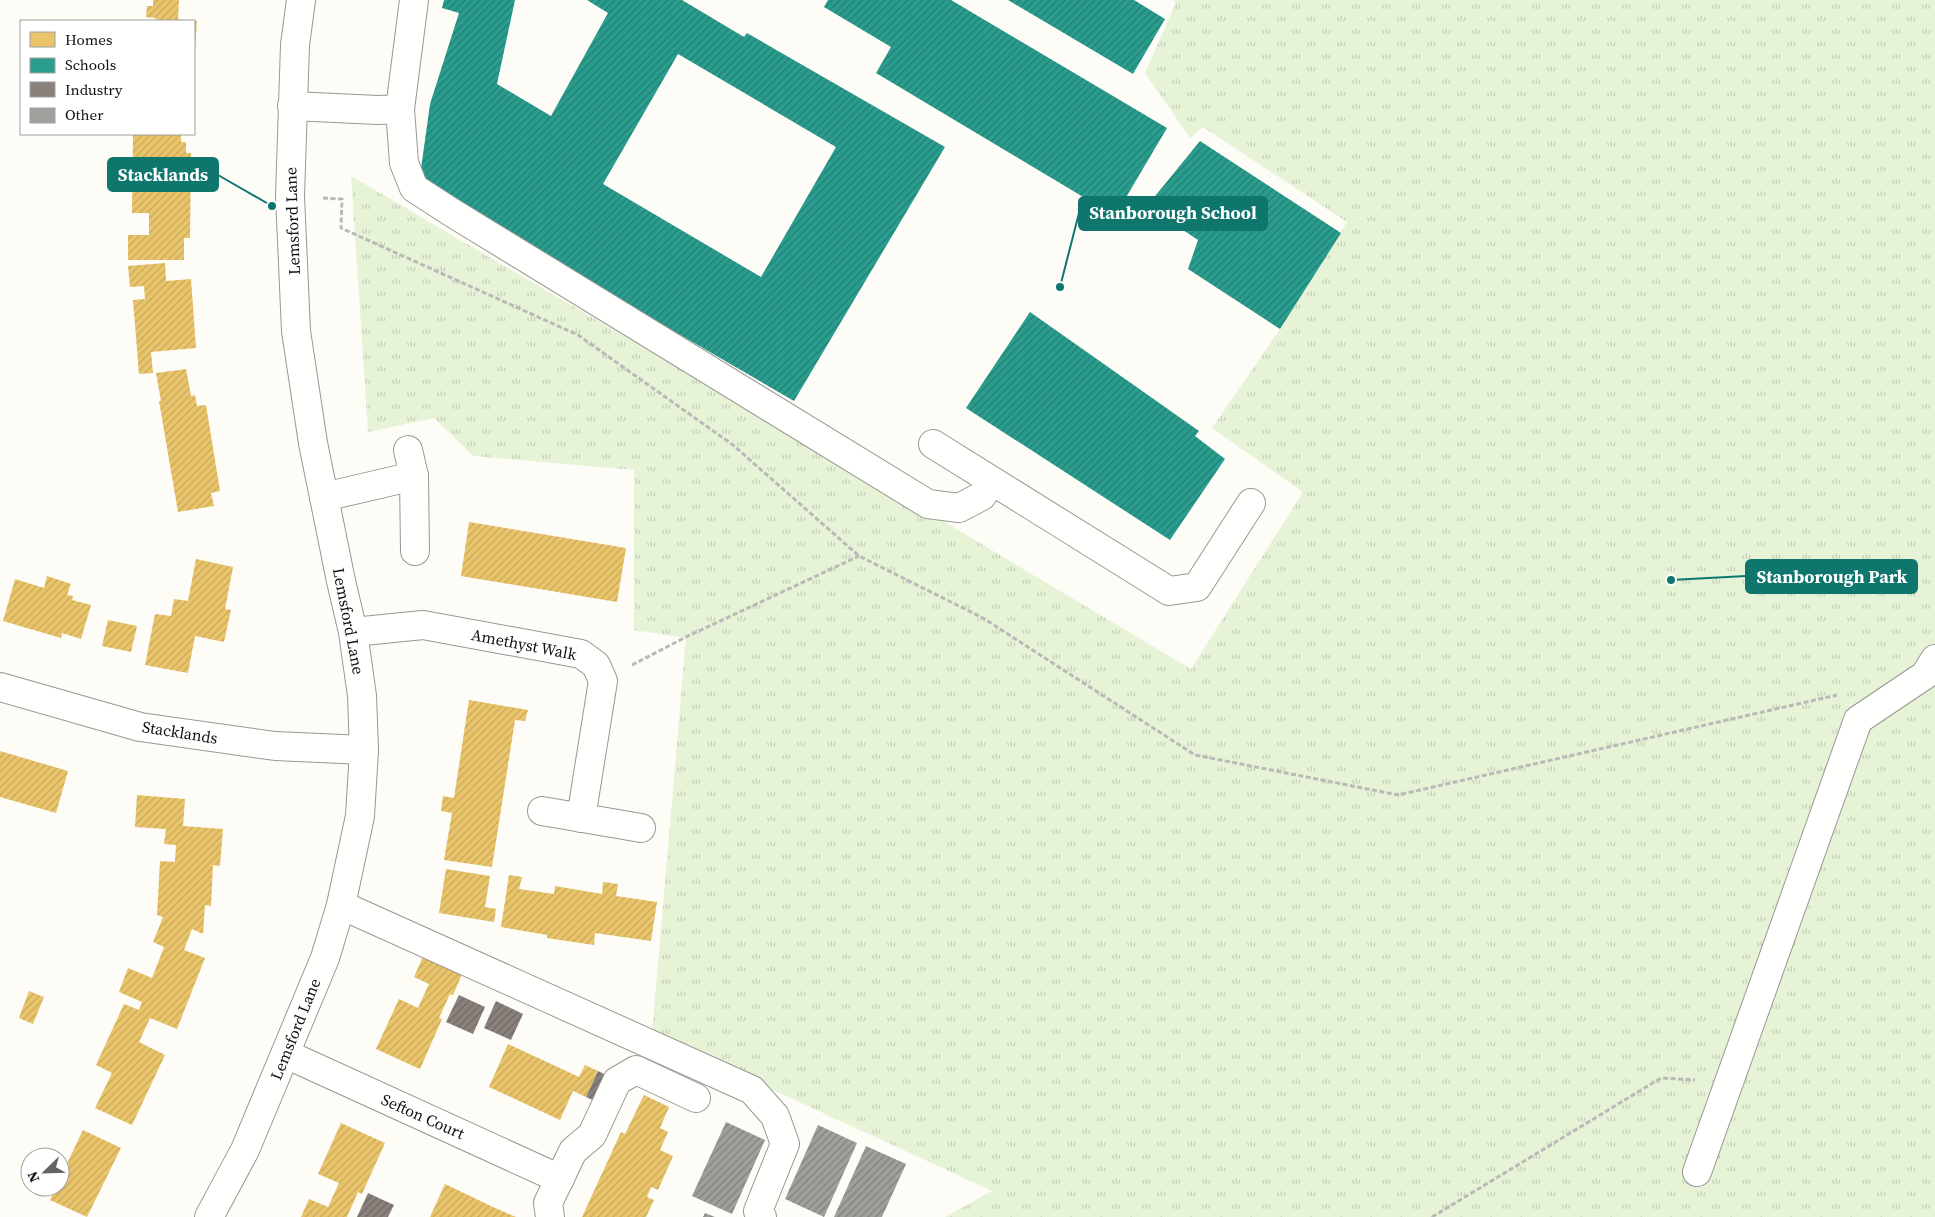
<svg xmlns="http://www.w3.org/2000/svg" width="1935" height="1217" font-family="'Source Serif 4',serif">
  <defs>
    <pattern id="park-tufts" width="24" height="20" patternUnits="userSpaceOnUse" patternTransform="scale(1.25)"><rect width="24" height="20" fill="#e7f3d7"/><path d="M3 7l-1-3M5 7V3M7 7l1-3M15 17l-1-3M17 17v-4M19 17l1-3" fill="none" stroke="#c5cfb8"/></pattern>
    <pattern id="homes-hatch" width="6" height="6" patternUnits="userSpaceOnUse" patternTransform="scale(1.25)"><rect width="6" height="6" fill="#e9c46a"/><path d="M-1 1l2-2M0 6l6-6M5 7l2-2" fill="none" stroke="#c7a75b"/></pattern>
    <pattern id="schools-hatch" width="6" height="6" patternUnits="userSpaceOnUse" patternTransform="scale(1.25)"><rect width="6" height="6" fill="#2a9d8f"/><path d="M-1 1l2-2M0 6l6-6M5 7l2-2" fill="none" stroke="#237f73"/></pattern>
    <pattern id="industry-hatch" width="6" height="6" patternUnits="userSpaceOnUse" patternTransform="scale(1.25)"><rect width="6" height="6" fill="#8a817c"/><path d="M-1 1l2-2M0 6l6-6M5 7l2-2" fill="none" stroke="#6f6864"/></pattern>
    <pattern id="building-hatch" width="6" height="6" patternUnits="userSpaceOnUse" patternTransform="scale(1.25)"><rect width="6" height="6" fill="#a19f9c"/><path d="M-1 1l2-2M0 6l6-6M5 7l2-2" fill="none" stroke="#82807e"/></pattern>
  </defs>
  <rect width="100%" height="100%" fill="#fdfcf7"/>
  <!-- park -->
  <path fill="url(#park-tufts)" d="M1172,0H1935V1217H945L992,1191L652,1034L686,638L634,630V470L473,456L434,418L368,432L351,176L730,398L770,418L1191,669L1303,492L1212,428L1280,329L1347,222L1203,127L1190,138L1145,73L1176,2Z"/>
  <!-- homes -->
  <g fill="url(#homes-hatch)">
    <path d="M153,0H179L178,19L183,20V21H155L156,18L146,17L147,6H153Z"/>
    <path d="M194,21H197L195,50H194Z"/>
    <path d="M133,134H181V142H186V153H191L190,238H184V260H128V235H149V213H132Z"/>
    <path d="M165,263L166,281L191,279L196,348L151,352L153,373L139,374L133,300L145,299L144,286L130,287L128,266Z"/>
    <path d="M186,369L191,396L195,395L197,406L206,405L220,491L211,493L214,506L178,512L159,401H161L156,373Z"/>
    <path d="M469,522L626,548L617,602L461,576Z"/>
    <path d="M196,559L233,567L225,609L231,610L224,642L195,636L188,673L145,665L155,614L171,616L174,599L188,601Z"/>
    <path d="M47,576L71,584L67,595L73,596L72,600L91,605L81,639L62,633L61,638L3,621L15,579L44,588Z"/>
    <path d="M108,620L137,626L131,652L102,646Z"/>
    <path d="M469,700L528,710L525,721L515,720L492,867L444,860L452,813L441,811L443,796L454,798Z"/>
    <path d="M0,751L68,771L56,813L0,797Z"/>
    <path d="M137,795L185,799L183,826L223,829L220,866L213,865L211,906L205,905L203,934L192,929L184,950L205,958L177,1029L150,1018L139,1042L165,1055L132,1125L95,1108L112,1073L96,1065L124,1004L139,1010L142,1002L119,992L128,968L152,978L164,947L153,942L163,917L157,915L160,861L175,862L176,845L164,844L166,829L135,827Z"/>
    <path d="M446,869L490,876L485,907L496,909L494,922L439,913Z"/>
    <path d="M509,875L522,877L519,889L554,894L555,886L602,894L603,882L618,884L616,896L657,902L651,941L595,933L594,945L547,938V935L501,927Z"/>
    <path d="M425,952L464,970L453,995L450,994L439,1018L442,1019L420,1069L376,1049L399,999L418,1008L429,984L414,977Z"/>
    <path d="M29,991L44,997L33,1024L19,1018Z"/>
    <path d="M508,1044L579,1077L585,1065L598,1071L586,1097L573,1091L560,1120L489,1087Z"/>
    <path d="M644,1095L669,1107L660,1128L668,1132L660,1150L673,1156L658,1190L651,1187L647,1197L654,1200L646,1217H582L621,1132L625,1134Z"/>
    <path d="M341,1123L385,1143L362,1194L358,1192L347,1217H301L309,1199L328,1207L339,1183L318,1174Z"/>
    <path d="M83,1130L121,1148L87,1217L50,1200L56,1187H60V1178Z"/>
    <path d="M445,1184L493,1207L516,1217H430Z"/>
  </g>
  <!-- schools -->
  <g fill="url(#schools-hatch)" fill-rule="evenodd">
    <path d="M444,0H515L497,84L551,116L608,13L587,0H682L744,37L747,33L945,147L794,401L419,183L430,104L459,13L442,8ZM678,54L836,147L761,277L603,184Z"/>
    <path d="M828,0H951L1167,128L1115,216L876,73L891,47L824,7Z"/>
    <path d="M1008,0H1134L1165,19L1133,74Z"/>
    <path d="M1200,141L1341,233L1280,329L1188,269L1198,240L1147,206Z"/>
    <path d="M1030,312L1199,431L1195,436L1225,459L1170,540L966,408Z"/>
  </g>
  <!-- industry -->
  <g fill="url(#industry-hatch)">
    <path d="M459,995L485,1007L473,1034L446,1022Z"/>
    <path d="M496,1001L523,1014L511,1040L484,1028Z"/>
    <path d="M598,1071L610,1077L599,1103L586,1097Z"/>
    <path d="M368,1193L394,1205L388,1217H357Z"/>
  </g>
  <!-- building -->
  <g fill="url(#building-hatch)">
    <path d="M726,1122L765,1140L732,1214L692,1196Z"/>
    <path d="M818,1125L857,1143L824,1217L785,1199Z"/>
    <path d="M866,1146L906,1164L882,1217H834Z"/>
    <path d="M705,1213L715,1217H703Z"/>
  </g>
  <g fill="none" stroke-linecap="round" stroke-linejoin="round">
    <defs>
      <g id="minor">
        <path d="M292,106L378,110L400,109L414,0"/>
        <path d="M400,109L404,163L414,188L451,212L928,504L959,508L982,496L991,481"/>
        <path d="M933,444L1169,591L1197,587L1251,503"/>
        <path d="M408,450L414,476L415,551"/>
        <path d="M324,497L414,476"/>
        <path d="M353,632L423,625L581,654L596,665L603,681L581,818"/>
        <path d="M0,687L140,727L275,746L364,750"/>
        <path d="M542,811L641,828"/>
        <path d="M341,905L752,1090L775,1116L785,1144L758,1211L762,1217"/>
        <path d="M286,1054L560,1179"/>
        <path d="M1697,1172L1858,720L1925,675L1935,659"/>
        <path d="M209,1217L245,1150L325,958L341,905L360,816L364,750L362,696L353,632L341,581L313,443L296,331L290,196L295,45L301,0"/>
        <path d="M550,1217L548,1203L573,1151L592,1135L617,1081L636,1070L696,1098"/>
      </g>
    </defs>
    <!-- minor casing -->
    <use href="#minor" stroke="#979795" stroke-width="30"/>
    <!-- path -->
    <g stroke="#b9b9b8" stroke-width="3" stroke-dasharray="5 2.5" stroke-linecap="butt">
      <path d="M323,198L342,199L341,228L578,335L733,445L859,556L983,618L1195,755L1398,795L1837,695"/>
      <path d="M632,665L686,637L859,556"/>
      <path d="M1432,1217L1661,1078L1695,1080"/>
    </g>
    <!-- minor -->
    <use href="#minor" stroke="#fffffe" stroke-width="28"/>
  </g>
  <g text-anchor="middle" stroke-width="5" stroke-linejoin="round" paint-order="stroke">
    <!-- street labels -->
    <g font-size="16" fill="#111" stroke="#fff">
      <text transform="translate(292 221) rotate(-92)" y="6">Lemsford Lane</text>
      <text transform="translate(349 621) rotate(79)" y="6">Lemsford Lane</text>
      <text transform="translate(524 644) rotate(11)" y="6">Amethyst Walk</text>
      <text transform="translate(180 732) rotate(9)" y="6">Stacklands</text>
      <text transform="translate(295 1029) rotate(-68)" y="6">Lemsford Lane</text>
      <text transform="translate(423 1116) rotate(24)" y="6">Sefton Court</text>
    </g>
  </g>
  <!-- callouts -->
  <path fill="none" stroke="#0f766e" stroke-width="2" d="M272 206L218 175M1060 287L1079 213M1671 580L1746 576"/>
  <g fill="#0f766e" stroke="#fff" stroke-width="2">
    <circle cx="272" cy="206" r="5"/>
    <circle cx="1060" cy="287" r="5"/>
    <circle cx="1671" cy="580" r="5"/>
  </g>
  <g fill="#0f766e" stroke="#0f766e" stroke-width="2">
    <rect x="108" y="158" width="110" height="33" rx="5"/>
    <rect x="1079" y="197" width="188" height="33" rx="5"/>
    <rect x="1746" y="560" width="171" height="33" rx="5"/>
  </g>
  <g font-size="18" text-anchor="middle" font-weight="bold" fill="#fff">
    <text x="163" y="181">Stacklands</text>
    <text x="1173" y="219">Stanborough School</text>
    <text x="1832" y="583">Stanborough Park</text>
  </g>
  <!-- legend -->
  <rect x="20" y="20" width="175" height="115" fill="#ffffff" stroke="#a0a0a0"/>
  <rect x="30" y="32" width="25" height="15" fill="#e9c46a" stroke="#a0a0a0"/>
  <text x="65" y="45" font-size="15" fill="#111111">Homes</text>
  <rect x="30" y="58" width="25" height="15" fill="#2a9d8f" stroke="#a0a0a0"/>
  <text x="65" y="70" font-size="15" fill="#111111">Schools</text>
  <rect x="30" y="82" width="25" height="15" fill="#8a817c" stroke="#a0a0a0"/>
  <text x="65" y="95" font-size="15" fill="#111111">Industry</text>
  <rect x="30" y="108" width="25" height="15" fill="#a19f9c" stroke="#a0a0a0"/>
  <text x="65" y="120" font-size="15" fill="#111111">Other</text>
  <!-- north arrow -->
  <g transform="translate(45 1172) rotate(247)"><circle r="24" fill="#ffffff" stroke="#a0a0a0"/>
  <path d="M0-4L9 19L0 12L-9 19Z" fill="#646362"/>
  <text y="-8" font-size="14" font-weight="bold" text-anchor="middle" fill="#111111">N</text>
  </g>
</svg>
